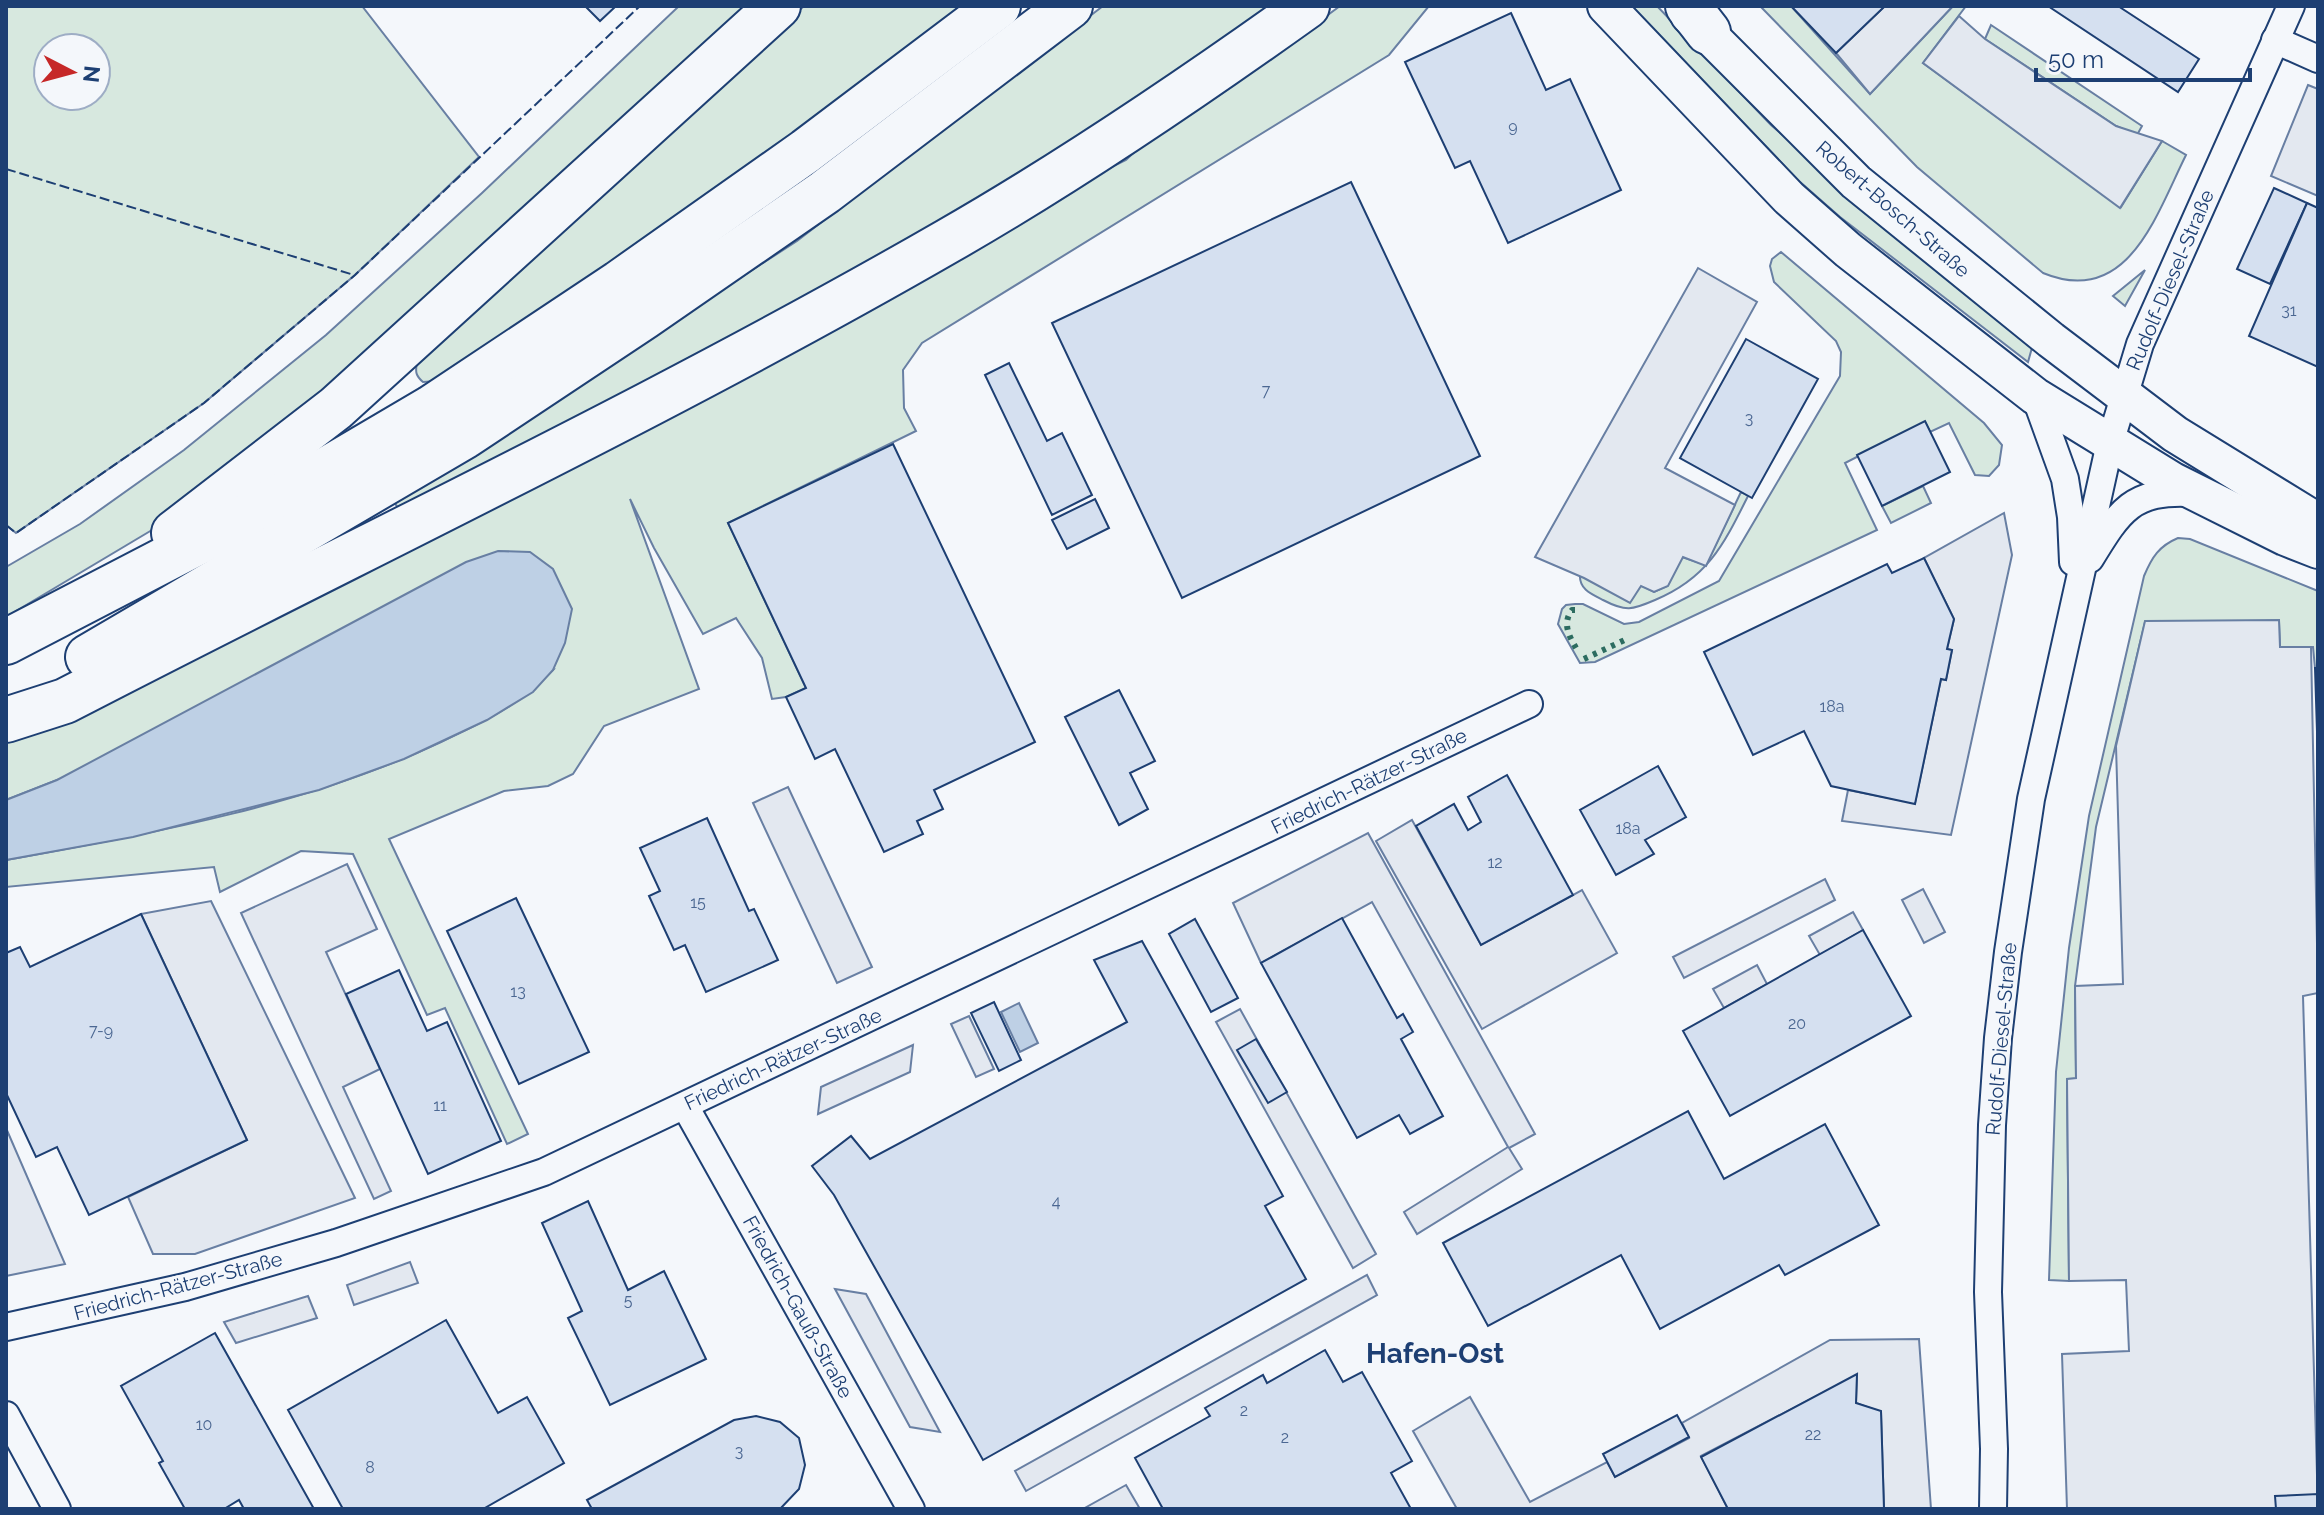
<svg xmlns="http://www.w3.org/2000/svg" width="2324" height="1515" font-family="Raleway,sans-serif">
  <rect width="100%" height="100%" fill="#f4f7fb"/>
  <!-- green -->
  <g fill="#d7e8df" stroke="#687fa3" stroke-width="2" fill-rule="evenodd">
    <path d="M6,6H362L479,157L355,275L204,403L16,533L6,525ZM48,48H96V96H48Z"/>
    <path d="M679,6H759L472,275L157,527L6,617V567L80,524L184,450L326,335L482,193Z"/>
    <path d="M804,6H961L758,161L437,381L423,382C416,376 415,372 417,363Z"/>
    <path d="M1103,6H1281L1079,148L403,515L394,502L797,241Z"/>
    <path d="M1340,6H1429L1389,55L922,343L903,370L904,408L916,431L728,523L806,688L786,697L772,699L762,658L736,618L703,634L654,548L630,499L699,689L604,726L573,774L548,786L504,791L389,839L528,1134L507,1144L445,1008L427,1015L353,854L301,851L220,892L214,867L6,887V860C153,833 305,806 441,742C484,722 521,704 553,670L57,780L6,800V743L76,709L1055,195L1126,160L1145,142L1221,94Z"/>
    <path d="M1631,6H1657L1771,125L1860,202L2033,344L2028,362L1840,217L1799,181Z"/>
    <path d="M1760,6H1791L1870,94L1953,6H1966L1923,63L2121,207L2162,141L2186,155C2156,215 2128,308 2043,273L1917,167Z"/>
    <path d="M1991,25L2142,126L2137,135L2116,126L1985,39Z"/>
    <path d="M1781,252L1984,423L2002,445L1999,465L1989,476L1975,475L1949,423L1930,432L1925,422L1845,463L1877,530L1595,662L1580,663L1558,624L1562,609L1566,605L1575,604H1583L1624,624L1639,622L1719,581L1840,376L1841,352L1836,341L1774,282L1770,266L1772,259Z"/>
    <path d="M2145,270L2125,306L2113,296Z"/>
    <path d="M1923,486L1931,503L1891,523L1882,506Z"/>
    <path d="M1741,492L1748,496C1724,544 1708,578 1655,600C1632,610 1626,612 1603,600C1591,594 1579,589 1580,575L1641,585L1654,592L1667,586L1682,557L1706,565Z"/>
    <path d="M2178,538L2190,539L2318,591V668H2315L2313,647L2280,648L2279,621L2145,622L2096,827L2075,986L2076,1079L2067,1080L2069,1281L2049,1280L2056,1072L2069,948L2089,816L2144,576C2152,557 2159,546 2178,538Z"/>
  </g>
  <!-- parking -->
  <g fill="#e3e8f0" stroke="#687fa3" stroke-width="2">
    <path d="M1885,6H1953L1870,94L1836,53Z"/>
    <path d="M1959,16L1985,39L2116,126L2162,141L2120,208L1923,63Z"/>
    <path d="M2308,85L2318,89V196L2271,176Z"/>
    <path d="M1698,268L1757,302L1665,468L1735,505L1706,566L1683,557L1668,586L1654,592L1641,586L1630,603L1584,578L1535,557Z"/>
    <path d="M2004,513L2012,555L1951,835L1842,821L1848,790L1915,803L1941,679L1946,680L1952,650L1947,649L1954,619L1924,558Z"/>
    <path d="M2279,620L2280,647H2311L2318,993L2303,996L2318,1509H2067L2062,1354L2129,1351L2126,1280L2069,1281L2067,1079L2076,1078L2075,986L2123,984L2116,746L2145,621Z"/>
    <path d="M788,787L872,967L837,983L753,803Z"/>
    <path d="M1412,820L1481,945L1582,890L1617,953L1482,1029L1376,841Z"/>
    <path d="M1368,833L1535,1134L1509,1148L1522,1169L1417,1234L1404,1212L1508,1147L1372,902L1261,963L1233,903Z"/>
    <path d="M347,864L377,929L326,952L380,1069L343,1087L391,1191L374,1199L241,913Z"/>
    <path d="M1825,879L1835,900L1684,978L1673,957Z"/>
    <path d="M1923,889L1945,932L1924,943L1902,900Z"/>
    <path d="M211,901L355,1198L195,1254H153L128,1197L247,1140L141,914Z"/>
    <path d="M1853,912L1863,930L1820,955L1809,936Z"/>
    <path d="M1757,965L1767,984L1724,1008L1713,989Z"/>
    <path d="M1240,1009L1376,1254L1353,1268L1216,1022Z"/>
    <path d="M969,1016L994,1069L976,1077L951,1024Z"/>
    <path d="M913,1045L910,1072L818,1114L821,1087Z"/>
    <path d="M6,1128L65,1264L6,1276Z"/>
    <path d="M410,1262L418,1283L354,1305L347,1285Z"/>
    <path d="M1367,1275L1377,1295L1026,1491L1015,1471Z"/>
    <path d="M835,1289L866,1294L940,1432L910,1427Z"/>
    <path d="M308,1296L317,1318L236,1343L224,1322Z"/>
    <path d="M1919,1339L1931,1509H1884L1881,1412L1856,1403L1857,1375L1701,1456L1728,1509H1457L1413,1431L1470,1397L1530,1502L1607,1462L1615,1477L1689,1438L1682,1423L1830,1340Z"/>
    <path d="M1126,1485L1140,1509H1083Z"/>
  </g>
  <!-- water -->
  <g fill="#bed0e5" stroke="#687fa3" stroke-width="2">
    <path d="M498,551L530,552L553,569L572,609L565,643L553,670L533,692L487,720L404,759L319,790L133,837L6,860V800L57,780L466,562Z"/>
    <path d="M1019,1003L1038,1043L1020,1052L1001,1012Z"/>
  </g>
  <!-- building -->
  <g fill="#d5e0f0" stroke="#1d3f73" stroke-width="2">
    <path d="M585,6H616L600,21Z"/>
    <path d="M1791,6H1885L1836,53Z"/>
    <path d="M2048,6H2118L2199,59L2178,92Z"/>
    <path d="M1511,13L1546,90L1570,79L1621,190L1508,243L1470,161L1455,168L1405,62Z"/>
    <path d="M1351,182L1480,456L1182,598L1052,323Z"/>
    <path d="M2274,188L2307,203L2270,284L2237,269Z"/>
    <path d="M2307,203L2318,208V367L2249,336Z"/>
    <path d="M1746,339L1818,379L1752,498L1680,458Z"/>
    <path d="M1009,363L1047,441L1062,433L1092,495L1052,515L985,375Z"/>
    <path d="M1925,421L1950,472L1882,506L1857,455Z"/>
    <path d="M893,444L1035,742L934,790L943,809L917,821L923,834L884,852L835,749L815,759L786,697L806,688L728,523Z"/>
    <path d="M1095,499L1109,528L1067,549L1052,520Z"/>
    <path d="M1924,558L1954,619L1947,649L1952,650L1946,680L1941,679L1915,804L1831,786L1804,731L1753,755L1704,652L1887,564L1892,573Z"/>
    <path d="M2315,668H2318V763Z"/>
    <path d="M1119,690L1155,761L1130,773L1148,809L1119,825L1065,717Z"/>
    <path d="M1658,766L1686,817L1645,840L1654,854L1616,875L1580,810Z"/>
    <path d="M1507,775L1573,895L1481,945L1416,826L1454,804L1468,830L1481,822L1468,797Z"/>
    <path d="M707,818L749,911L754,909L778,960L706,992L685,945L674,950L649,896L660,891L640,848Z"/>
    <path d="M516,898L589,1052L519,1084L447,931Z"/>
    <path d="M141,914L247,1140L89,1215L57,1147L36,1157L6,1093V953L20,947L30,967Z"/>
    <path d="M1342,918L1397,1018L1403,1014L1413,1032L1401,1039L1443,1116L1410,1134L1399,1115L1357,1138L1261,963Z"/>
    <path d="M1195,919L1238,998L1211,1012L1169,934Z"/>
    <path d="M1863,930L1911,1016L1730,1116L1683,1031Z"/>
    <path d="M1142,941L1283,1196L1265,1206L1306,1279L983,1460L834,1195L812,1166L851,1136L870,1159L1127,1022L1094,960Z"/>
    <path d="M399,970L427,1031L447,1022L501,1141L428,1174L346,994Z"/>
    <path d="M994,1002L1021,1060L999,1071L971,1013Z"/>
    <path d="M1256,1039L1287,1092L1268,1103L1237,1050Z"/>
    <path d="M1688,1111L1724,1179L1825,1124L1879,1225L1785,1275L1779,1265L1660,1329L1621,1255L1488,1326L1443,1243Z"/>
    <path d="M588,1201L628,1290L664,1271L706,1359L610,1405L568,1318L582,1311L542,1223Z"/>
    <path d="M446,1320L498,1413L527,1397L564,1463L483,1509H343L288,1410Z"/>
    <path d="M215,1333L314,1509H244L239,1500L224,1509H185L159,1463L163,1461L121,1386Z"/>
    <path d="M1325,1350L1343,1382L1362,1372L1412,1461L1391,1473L1411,1509H1163L1135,1458L1210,1416L1205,1408L1263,1375L1267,1383Z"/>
    <path d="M1857,1374L1856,1403L1881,1411L1884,1509H1728L1701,1457Z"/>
    <path d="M1677,1415L1689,1437L1615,1477L1603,1454Z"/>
    <path d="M756,1416L780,1422L799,1438L805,1465L799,1489L780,1509H592L587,1500L734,1420Z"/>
    <path d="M2318,1494V1509H2276L2275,1496Z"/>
  </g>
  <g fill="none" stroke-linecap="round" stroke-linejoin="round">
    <defs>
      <g id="street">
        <path d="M2275,40L2318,59"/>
        <path d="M2035,396L2065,479L2071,517L2073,562"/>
        <path d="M2090,559C2120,510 2132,490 2192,493"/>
        <path d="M685,1106L911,1509"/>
        <path d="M6,1327L185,1287L336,1243L544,1172L1529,704"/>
        <path d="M6,1415L57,1509"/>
        <path d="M1993,1509L1994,1449L1988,1292L1992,1125L1998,1038L2008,952L2031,799L2110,443L2140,344L2291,6"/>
      </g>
      <g id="secondary">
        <path d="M1606,6L1789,198L1848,250L2035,396L2173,481L2285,537L2318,550"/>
        <path d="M1689,15L1856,182L2051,340L2175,434L2318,522"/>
      </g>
      <g id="highway">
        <path d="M1688,6L1708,32"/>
        <path d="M174,533L336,408L778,6"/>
        <path d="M6,642L239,521L431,408L619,283L806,151L998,6"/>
        <path d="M88,657L465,436L644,317L825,192L1070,6"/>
        <path d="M6,720L65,701C360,548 660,407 948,241C1072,170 1191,89 1307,6"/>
      </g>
    </defs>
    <!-- street casing -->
    <use href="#street" stroke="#1d3f73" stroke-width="30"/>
    <!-- secondary casing -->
    <use href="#secondary" stroke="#1d3f73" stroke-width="40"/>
    <!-- highway casing -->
    <use href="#highway" stroke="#1d3f73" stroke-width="48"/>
    <!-- street -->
    <use href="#street" stroke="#f4f7fb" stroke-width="26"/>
    <!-- secondary -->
    <use href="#secondary" stroke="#f4f7fb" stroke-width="36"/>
    <!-- highway -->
    <use href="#highway" stroke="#f4f7fb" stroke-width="44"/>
    <!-- hedge -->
    <g stroke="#2c6c60" stroke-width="6" stroke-dasharray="4 6" stroke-linecap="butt">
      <path d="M1576,648C1569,636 1562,623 1572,610H1580"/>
      <path d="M1584,659L1629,638"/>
    </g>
    <!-- fence -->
    <g stroke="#1d3f73" stroke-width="2" stroke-dasharray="10 4" stroke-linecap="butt">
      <path d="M6,169L354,275"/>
      <path d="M6,525L16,533L204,403L355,275L640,6"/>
    </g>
  </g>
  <g text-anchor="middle" stroke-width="6" stroke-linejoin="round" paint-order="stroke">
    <!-- number labels -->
    <g font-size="16" fill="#4b6792">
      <text x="1513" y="132">9</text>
      <text x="2289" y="316">31</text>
      <text x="1266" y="396">7</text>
      <text x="1749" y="424">3</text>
      <text x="1832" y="712">18a</text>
      <text x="1628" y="834">18a</text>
      <text x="1495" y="868">12</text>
      <text x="698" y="908">15</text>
      <text x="518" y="997">13</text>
      <text x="1797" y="1029">20</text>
      <text x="101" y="1036">7-9</text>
      <text x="440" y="1111">11</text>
      <text x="1056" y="1207">4</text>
      <text x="628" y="1306">5</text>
      <text x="1244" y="1416">2</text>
      <text x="204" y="1430">10</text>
      <text x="1813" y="1440">22</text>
      <text x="1285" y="1443">2</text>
      <text x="739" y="1457">3</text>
      <text x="370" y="1473">8</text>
    </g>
    <!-- street labels -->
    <g font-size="20" fill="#1d3f73" stroke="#f4f7fb">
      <text transform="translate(1893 209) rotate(41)" y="7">Robert-Bosch-Straße</text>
      <text transform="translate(2170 280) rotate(-67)" y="7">Rudolf-Diesel-Straße</text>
      <text transform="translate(1369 781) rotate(-26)" y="7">Friedrich-Rätzer-Straße</text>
      <text transform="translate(2001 1039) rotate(-85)" y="7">Rudolf-Diesel-Straße</text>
      <text transform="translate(783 1059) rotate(-25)" y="7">Friedrich-Rätzer-Straße</text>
      <text transform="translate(178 1286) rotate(-15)" y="7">Friedrich-Rätzer-Straße</text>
      <text transform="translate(798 1307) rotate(61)" y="7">Friedrich-Gauß-Straße</text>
    </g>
    <!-- district labels -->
    <g font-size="28" font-weight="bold" fill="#1d3f73" stroke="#f4f7fb">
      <text x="1435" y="1363">Hafen-Ost</text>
    </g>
  </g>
  <!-- border -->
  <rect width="2324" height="1515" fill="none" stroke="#1d3f73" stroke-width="16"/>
  <!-- north arrow -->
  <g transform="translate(72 72) rotate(96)"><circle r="38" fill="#f4f7fb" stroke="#9eadc5" stroke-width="2"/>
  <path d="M0-6L14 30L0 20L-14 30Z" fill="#c62828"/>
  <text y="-12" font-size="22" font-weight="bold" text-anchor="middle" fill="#1d3f73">N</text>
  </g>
  <!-- scale -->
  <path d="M2036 68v12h214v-12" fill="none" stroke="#1d3f73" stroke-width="4"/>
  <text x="2048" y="68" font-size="24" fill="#1d3f73" stroke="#f4f7fb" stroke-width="6" paint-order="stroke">50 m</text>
</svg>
